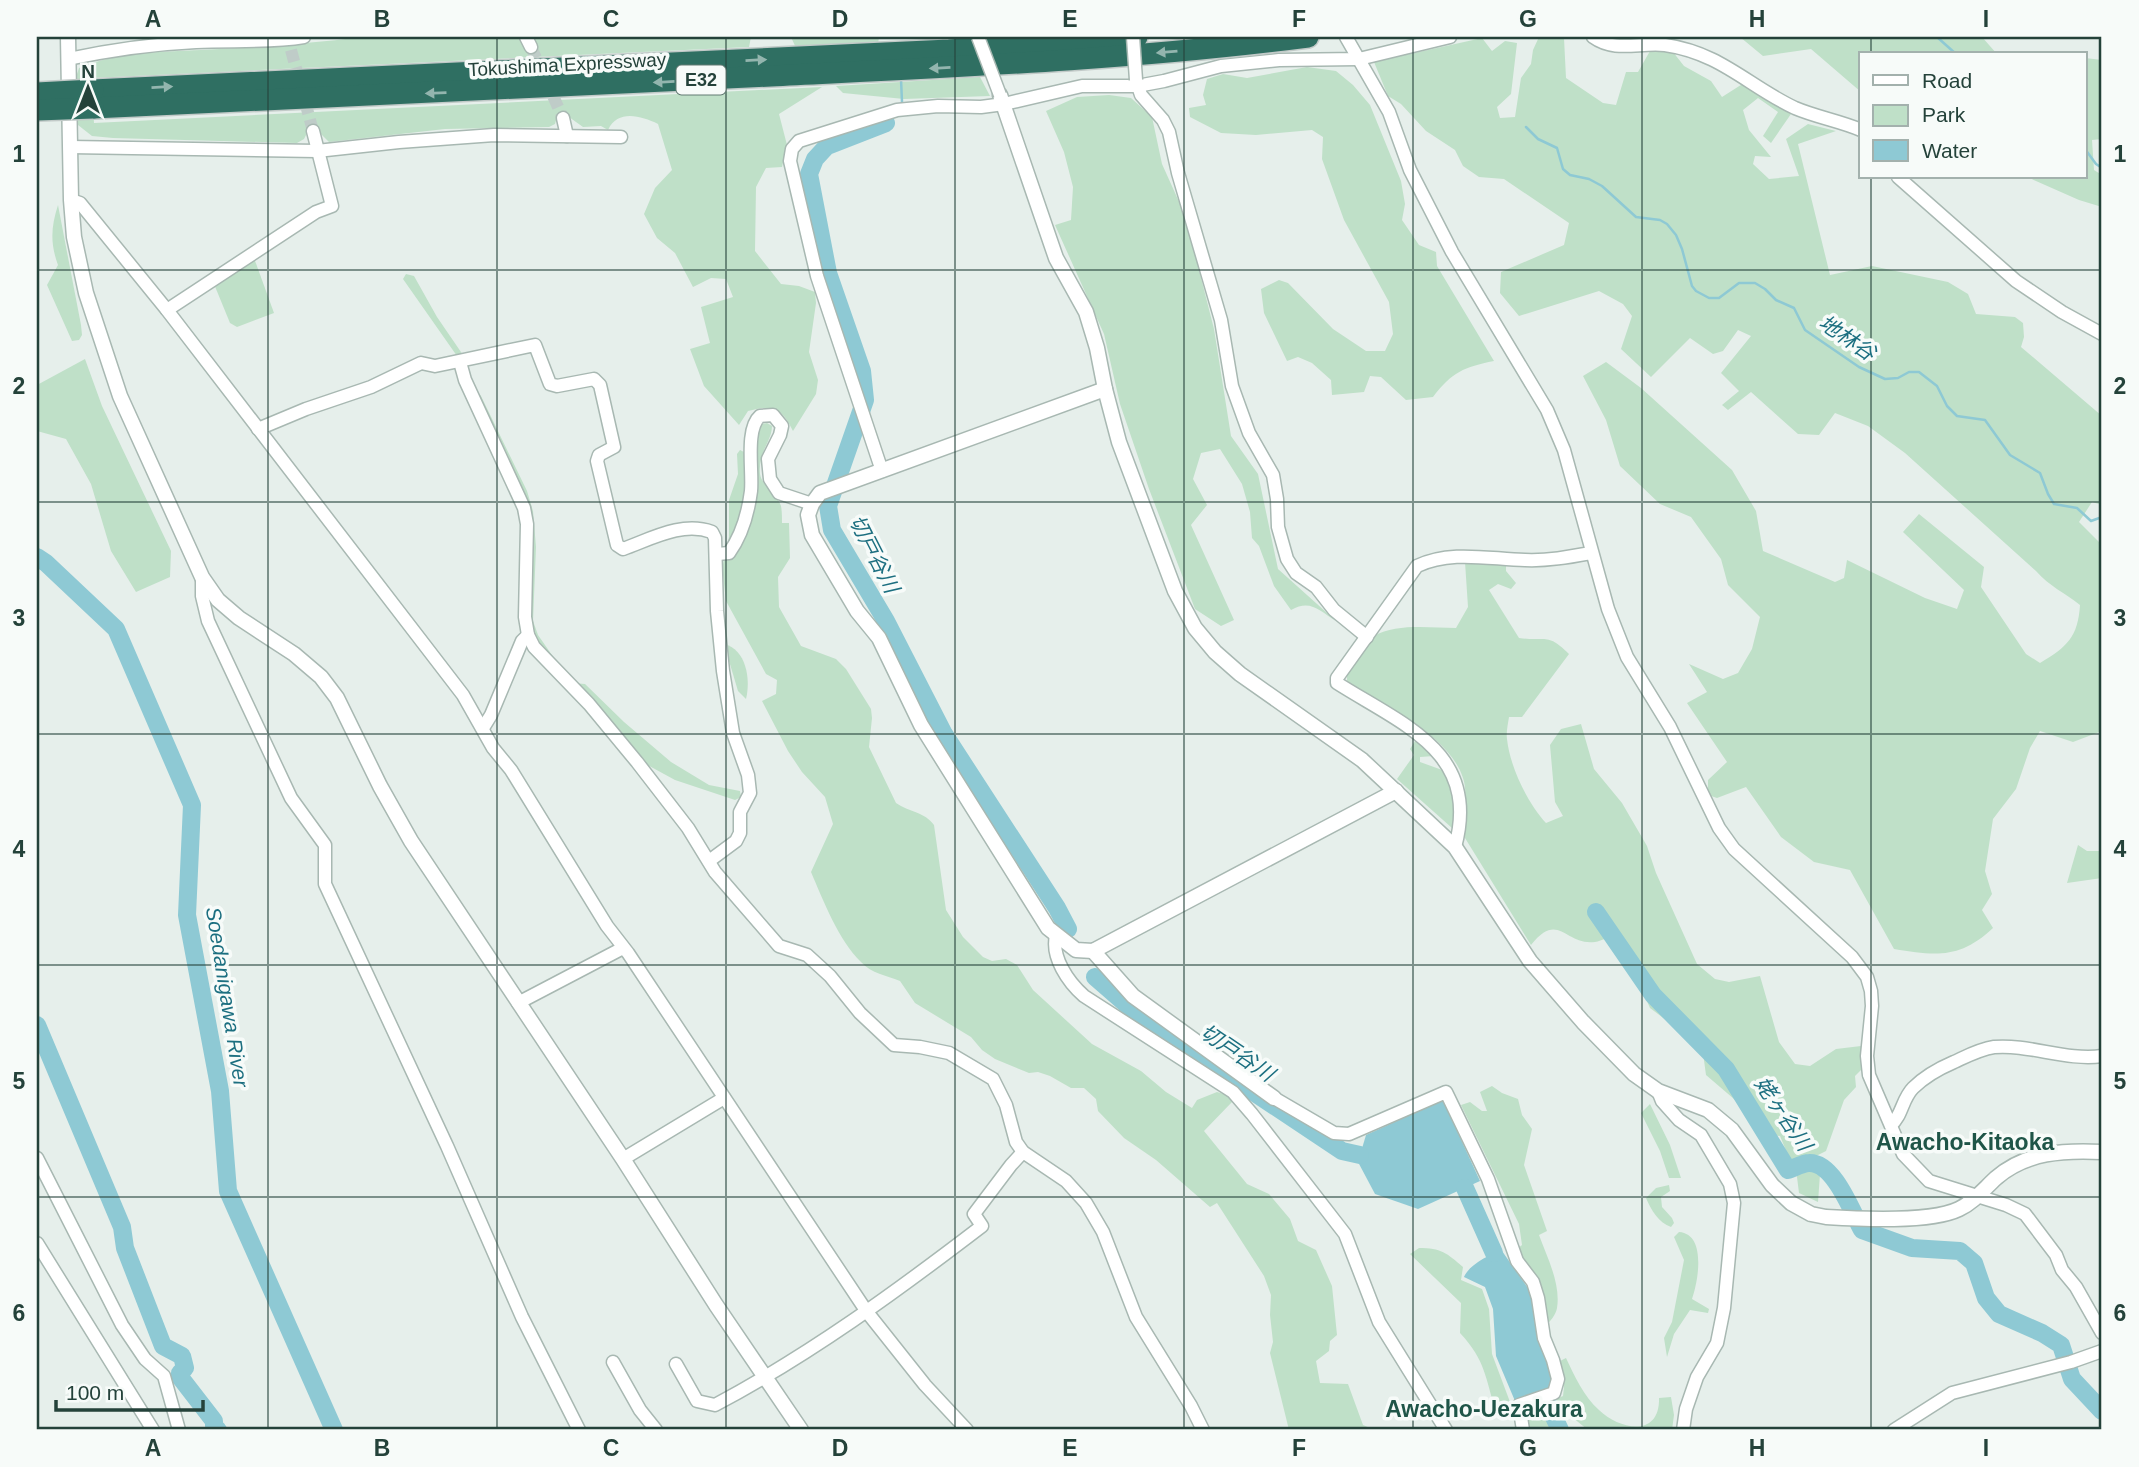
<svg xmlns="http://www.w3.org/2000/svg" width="2139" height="1467" font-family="Arial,'Noto Sans JP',sans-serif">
  <rect width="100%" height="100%" fill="#e6efeb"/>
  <!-- green -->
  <g fill="#bfe0c8">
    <path d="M362,37H751L749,47L91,78L94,123L822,87L779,114L787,145L782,167L766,168L756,187L755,251L781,284L799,286L815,292L816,303L809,352L818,380L816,394L793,431C782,408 773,404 748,411L739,425L704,386L690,349L710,343L701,307L733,297L726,279L711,278L693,287L675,253L657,238L644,214L655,188L672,170L658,124C641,116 618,109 608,130L601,126L583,127L569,117H557L555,124L549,127L445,129L329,142L316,129H309L304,139L297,143L113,138L92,136L78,125L77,74L79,68C117,52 160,52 201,50C255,47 308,44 362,37Z"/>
    <path d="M791,37H879L878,44L796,48Z"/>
    <path d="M1539,37L1564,38L1566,78L1603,103L1616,105L1626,72H1638L1650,51L1673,52L1684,66L1711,81L1722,97L1744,83L1791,114L1771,143L1763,136L1778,112L1758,98L1743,110L1749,130L1771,157L1755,156L1753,164L1769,179L1799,176L1786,139L1808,124L1836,131L1798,144L1830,275L1872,266L1948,282L1968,294L1976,314L2015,317L2023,323L2024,337L2021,347L2102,416V505L2092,502L2079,522L2102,545V731L2073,742L2040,731L2030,748L2016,789L1993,819L1985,871L1992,894L1982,910L1993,928C1960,959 1936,956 1894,949L1850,870L1814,862L1781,837L1746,787L1717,798L1708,795V780L1727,762L1687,703L1707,692L1689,664L1723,679L1738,673L1752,649L1760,617L1728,585L1721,559L1691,517L1660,504L1620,466L1606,420L1583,376L1606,362L1641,388L1732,470L1756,511L1763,551L1835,582L1844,578L1847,560L1925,598L1957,609L1964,590L1903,532L1919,514L1984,567L1981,587L2026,654L2040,663C2067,647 2078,637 2080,605C2064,592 2050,587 2036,571L1905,453L1868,426L1835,413L1819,435L1798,434L1751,392L1728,410L1722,405L1739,391L1721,373L1751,336L1738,330L1723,351L1713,354L1690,338L1651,377L1621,349L1632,316L1623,304L1599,291L1519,316L1500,293L1501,272L1564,245L1569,223L1504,179L1479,177L1463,166L1455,150L1426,131L1401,104L1388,96L1374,62L1482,38L1492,51L1505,41L1517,43L1511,94L1497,107L1500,118L1515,117L1521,78L1531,64L1533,50Z"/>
    <path d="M1740,37H1982L1997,54H1861V92L1811,49L1763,56Z"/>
    <path d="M2085,58L2102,60V139L2092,140L2094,170L2102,175V207L2079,200L2027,177H2085Z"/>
    <path d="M1307,67L1336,71L1353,85L1370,105L1401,181L1405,204L1402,220L1419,245L1436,252L1437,266L1494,361C1464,367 1452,372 1433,397L1406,400L1381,377L1370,376L1364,392L1332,395L1331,380L1312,363L1298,357L1287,361L1264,313L1261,289L1279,280L1288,283L1333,329L1366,351H1385L1393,334L1389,302L1344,220L1322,159L1323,137L1312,130L1256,135L1221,133L1190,117L1189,108L1206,105L1203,95L1207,79L1223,74L1247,78Z"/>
    <path d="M980,77L990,96L904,99L843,93L836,86Z"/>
    <path d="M1109,95L1131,98L1152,117L1162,164L1185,215L1214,329L1231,436L1258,474L1278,569L1336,621C1319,611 1311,599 1291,610L1274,586L1259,546L1252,538L1250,512L1242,484L1220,449L1201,453L1193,479L1207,505L1191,525L1234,620L1221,626L1195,609L1149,489L1120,404L1104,334L1055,225L1071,220L1073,187L1064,152L1046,111L1077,97Z"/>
    <path d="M58,205L81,325L82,335L79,340L72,341L47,285L58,265C50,243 51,227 58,205Z"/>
    <path d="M254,258L274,313L237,327L230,323L214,284Z"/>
    <path d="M406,274L414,276L437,317L463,355L457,356L403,279Z"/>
    <path d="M85,359L102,406L171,551L170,577L136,592L111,551L91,484L66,439L37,431V385Z"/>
    <path d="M476,390L481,396L527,491L533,511L536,547L533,621L538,635L554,658L551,661L539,646L529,625L531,529Z"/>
    <path d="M767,423L772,426C772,441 758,452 760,474C762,486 777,494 781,506C782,511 782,518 782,523H789L790,558L778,577L779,607L801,646L836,659L846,669L871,709L872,718L869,747L896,803C909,812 925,812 934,825L946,910L963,937L983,957L992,961L1006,959L1017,965L1033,990L1092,1044L1141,1071L1166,1092L1192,1108L1197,1100L1217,1092L1230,1096L1232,1102L1204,1131L1247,1184L1269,1194L1290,1219L1298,1241L1316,1250L1332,1286L1337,1335L1330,1341L1329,1351L1316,1361L1320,1383L1348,1384L1363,1425L1375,1430H1289L1270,1353L1273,1342L1270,1315L1271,1295L1264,1276L1217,1203L1210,1207L1156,1160L1124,1138L1098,1111L1096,1099L1084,1088H1071L1050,1076L1038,1072L1029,1073L995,1059L982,1050L971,1037L915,1003L900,981C886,975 872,974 861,962C839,941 823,900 811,872L833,824L825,797L802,772L788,751L762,701L776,694L777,680L766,674L726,601L723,575V564L729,537V500L738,474L737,454L740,450L744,452L746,475L755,481L759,429L762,424Z"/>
    <path d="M1465,562L1506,565V571L1516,583L1511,589L1498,584L1489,590L1519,638C1546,642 1547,632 1569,654L1522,717H1509C1508,724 1506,732 1507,739C1510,767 1527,802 1546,823L1563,816L1555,802L1550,745L1561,729L1581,724L1594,769L1622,803L1647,846L1656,873L1697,964L1715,979L1729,982L1760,976L1779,1042L1795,1064L1810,1066L1836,1049L1861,1046L1863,1068L1855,1076L1856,1087L1844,1100L1826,1151L1816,1156L1820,1174L1818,1202L1799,1193L1797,1177L1780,1136L1770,1135L1741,1105L1706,1075L1703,1053L1682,1032L1650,1008L1617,934C1610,936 1602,941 1595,942C1565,946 1559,910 1531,945L1465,838L1463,818H1455L1452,828L1397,779L1414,755L1410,749L1417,738L1434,756L1420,757V762L1445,771L1454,805H1466C1465,797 1466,786 1463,778C1450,736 1383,704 1347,683V670L1374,636C1396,623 1431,628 1456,628L1468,607Z"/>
    <path d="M724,644C746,649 751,679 746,699L738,691Z"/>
    <path d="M573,683L585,684L624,722L671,762L709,785L740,791L741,797L735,800L675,780L642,762Z"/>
    <path d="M2078,845L2087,851H2102V878L2067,883Z"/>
    <path d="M1492,1086L1502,1093L1518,1099L1522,1115L1532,1129L1524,1165L1547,1231L1539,1235C1547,1257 1561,1284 1557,1308C1556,1315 1550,1321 1545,1327L1518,1248L1522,1245L1519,1224L1461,1105L1470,1102L1482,1111H1487L1480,1092Z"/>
    <path d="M1650,1104L1670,1145L1681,1178H1669L1660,1151L1641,1113Z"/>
    <path d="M1669,1185L1670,1191L1661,1197L1662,1207L1672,1218L1674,1223L1671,1227C1659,1223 1651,1210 1646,1198L1656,1188Z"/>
    <path d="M1679,1232C1707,1234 1698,1282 1692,1299L1709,1309L1708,1313L1690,1310L1674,1334L1667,1357L1664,1338L1672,1322L1684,1260L1674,1237Z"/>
    <path d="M1419,1248C1441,1248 1447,1253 1463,1267L1461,1280L1482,1289L1489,1309L1492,1354L1510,1402L1509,1410L1501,1415L1496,1412C1485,1377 1486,1361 1460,1333L1461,1303L1410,1254Z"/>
    <path d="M1566,1358C1574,1375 1584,1397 1599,1410C1620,1430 1660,1438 1659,1398L1671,1397L1674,1415L1672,1430H1588L1567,1413L1551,1419L1556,1430H1529L1525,1415L1531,1410L1563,1396L1564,1387L1558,1362Z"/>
  </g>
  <!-- water -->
  <g fill="#8ec9d4">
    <path d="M1443,1100L1480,1181L1418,1209L1375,1194L1358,1162L1366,1135Z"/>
    <path d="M1502,1251L1530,1291L1539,1336L1553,1380L1549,1390L1515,1401L1496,1356L1493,1309L1485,1287L1464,1277C1469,1265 1489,1254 1502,1251Z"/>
  </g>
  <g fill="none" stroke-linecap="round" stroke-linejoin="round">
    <!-- stream -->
    <g stroke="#8ec9d4" stroke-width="2.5">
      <path d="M1937,37L1956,54"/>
      <path d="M901,79L902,102"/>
      <path d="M1526,127L1538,139L1557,148L1563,169L1570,175L1589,179L1602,186L1636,217L1660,220L1667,224L1676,235L1682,249L1692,286L1696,291L1709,298H1719L1739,283H1755L1765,289L1776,300L1794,308L1805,330L1859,367L1885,379L1898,378L1909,372H1919L1937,386L1947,406L1957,416L1985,420L2010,455L2040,473L2048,494L2054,504L2077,508L2091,521L2102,517"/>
      <path d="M2085,149L2096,164L2102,168"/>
    </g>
    <!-- river -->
    <g stroke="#8ec9d4" stroke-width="18">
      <path d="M886,123L827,146L815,159L809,174L828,273L862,371L865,400L828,506L832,530L886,621L944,734L1057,908L1068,929"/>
      <path d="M37,557L46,563L116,629L192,805L187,915L220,1091L228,1191L334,1430"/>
      <path d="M1596,912L1653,995L1726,1069L1788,1170C1794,1168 1803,1163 1809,1163C1834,1162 1852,1212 1862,1230L1912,1248L1960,1251L1974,1263L1986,1298L1999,1314L2042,1333L2061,1345L2072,1379L2102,1411"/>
      <path d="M1095,977L1141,1017L1342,1151L1360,1155"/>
      <path d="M37,1025L122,1227L125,1248L163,1346L182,1356L185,1368L180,1373V1377L214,1421V1426L218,1430"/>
      <path d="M1465,1188L1494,1253"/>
      <path d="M1547,1402L1560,1430"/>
    </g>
    <!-- minor-tunnel -->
    <g stroke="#bfccc8" stroke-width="12" stroke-dasharray="12 6" stroke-linecap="butt">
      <path d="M531,47L563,118"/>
      <path d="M291,50L313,131"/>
    </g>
    <defs>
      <g id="minor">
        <path d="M526,37L531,47"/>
        <path d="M1346,37L1389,112L1410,170L1452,252L1547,410L1564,450L1608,609L1627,657L1670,727L1719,828L1734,849L1852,957L1867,977L1871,991L1872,1006L1867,1056L1869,1075L1903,1154L1929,1181L2006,1205L2025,1214L2056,1255L2062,1270L2076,1287L2102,1333"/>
        <path d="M1593,37C1615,53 1640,42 1665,45C1721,53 1748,86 1795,108C1816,117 1840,121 1861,130"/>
        <path d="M68,59C111,50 153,44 196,42C232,40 268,43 304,37"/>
        <path d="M1136,80L1141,95L1163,120L1169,132L1178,173L1221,320L1232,386L1249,433L1273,475L1277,499L1278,527L1287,559L1296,573L1316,587L1334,610L1367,637"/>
        <path d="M563,118L567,136"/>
        <path d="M70,147L317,151L399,142L494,135L621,137"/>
        <path d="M1898,177L2016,281L2062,312L2102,334"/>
        <path d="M71,200L80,203L167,310L463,695L493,748L511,770L607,926L628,953L867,1312L925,1385L967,1430"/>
        <path d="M167,310L316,212L332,206L313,131"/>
        <path d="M460,362L465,380L524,508L527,524L525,617L528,635L534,647L589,704L637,762L688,828L715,872L779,946L807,955L830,976L860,1013L894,1045L920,1047L949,1053L993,1079L1006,1105L1016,1142L1023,1152L1066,1181L1086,1203L1103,1232L1136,1317L1191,1406L1203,1430"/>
        <path d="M258,429L306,409L371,387L421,363L435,366L535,345L550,384L557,386L594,379L600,385L614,447L599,455L597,461L617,545L623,549C651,539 682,521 712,532L715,538L717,611L723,671L733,733L748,775L750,793L740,812V833L736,841L709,861"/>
        <path d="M882,471L817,276L790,161L792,149L799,141L897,110L938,106L981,107L1004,104L1082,86H1137L1164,81L1221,66L1279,60L1359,59L1450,37"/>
        <path d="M717,554L729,553C742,535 748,514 751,491C753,471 745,429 760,416L773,415L782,426L780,435L768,459L770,479L779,493L812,504"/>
        <path d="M202,577V596L208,621L291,798L325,845V884L447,1146L522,1317L579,1430"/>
        <path d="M483,728L491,715L522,641L528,635"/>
        <path d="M1455,847C1481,752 1403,725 1337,683V678L1417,566C1451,550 1488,559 1525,560C1547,561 1569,557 1591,553"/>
        <path d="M1056,936C1051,957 1068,982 1084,996L1233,1092L1252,1114L1345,1234L1379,1322L1446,1430"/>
        <path d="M518,1003L623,948"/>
        <path d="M1658,1091L1662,1101L1679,1120L1701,1135L1730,1184L1734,1203L1724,1308L1717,1343L1697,1377L1686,1409L1683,1430"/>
        <path d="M1274,1098L1334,1133L1349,1134L1446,1092L1488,1179L1517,1261L1533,1282L1538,1298L1544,1338L1553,1360L1558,1379L1554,1393L1519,1405L1523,1430"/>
        <path d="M1891,1125C1902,1116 1902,1099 1913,1088C1924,1077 1940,1068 1954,1062C1967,1056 1980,1049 1994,1047C2030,1044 2066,1061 2102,1056"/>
        <path d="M37,1158L122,1325L145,1359L164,1376L179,1430"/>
        <path d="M623,1159L724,1098"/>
        <path d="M37,1243L153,1430"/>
        <path d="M613,1362L640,1410L656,1430"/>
        <path d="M676,1364L697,1401L715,1405C811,1354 897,1291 982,1226L974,1214L1011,1165L1023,1152"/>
        <path d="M1894,1430L1952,1393L2071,1362L2102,1351"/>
      </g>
      <g id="tertiary">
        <path d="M68,37L71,200L74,237L86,293L120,396L202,577L218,600L239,618L294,654L321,677L337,698L380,786L411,841L623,1159L716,1305L801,1430"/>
        <path d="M1000,95L1056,258L1086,312L1097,348L1105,389L1119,442L1175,591L1195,628L1215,652L1240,674L1362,760L1455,847L1530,961L1583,1022L1634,1074L1658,1091L1708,1110L1732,1130L1772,1185L1791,1203L1811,1214L1826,1217C1859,1219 1930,1223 1959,1209C1974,1202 1984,1189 1996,1178C2026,1152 2064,1150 2102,1152"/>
        <path d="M1105,389L820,493L812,504L808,515L812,535L857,611L879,638L921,725L1048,928L1076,950L1093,951L1396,791"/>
        <path d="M1093,951L1133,996L1274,1098"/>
      </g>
      <g id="motorway">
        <path d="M93,90L949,50L1137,37"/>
        <path d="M93,108C319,98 545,88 771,76C950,67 1130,60 1308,37"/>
      </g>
    </defs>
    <!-- minor casing -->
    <use href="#minor" stroke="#a8b8b2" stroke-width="15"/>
    <!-- tertiary casing -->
    <use href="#tertiary" stroke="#a8b8b2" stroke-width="17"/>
    <!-- motorway casing -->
    <use href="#motorway" stroke="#c2cac8" stroke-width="24"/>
    <!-- minor -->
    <use href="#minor" stroke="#fff" stroke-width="12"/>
    <!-- tertiary -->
    <use href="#tertiary" stroke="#fff" stroke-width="14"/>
    <!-- motorway -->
    <use href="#motorway" stroke="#2f6f62" stroke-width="21"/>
    <defs>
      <g id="minor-bridge">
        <path d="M978,37L1000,95"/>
        <path d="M1133,37L1136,80"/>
      </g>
      <g id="motorway-bridge">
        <path d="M37,93L93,90"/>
        <path d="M37,110L93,108"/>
      </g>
    </defs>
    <!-- minor-bridge casing -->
    <use href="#minor-bridge" stroke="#a8b8b2" stroke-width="15" stroke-linecap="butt"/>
    <!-- motorway-bridge casing -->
    <use href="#motorway-bridge" stroke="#c2cac8" stroke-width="24" stroke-linecap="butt"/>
    <!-- minor-bridge -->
    <use href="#minor-bridge" stroke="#fff" stroke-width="12"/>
    <!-- motorway-bridge -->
    <use href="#motorway-bridge" stroke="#2f6f62" stroke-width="21"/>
  </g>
  <!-- one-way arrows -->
  <defs><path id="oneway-solid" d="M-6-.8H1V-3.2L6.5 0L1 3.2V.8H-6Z" transform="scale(1.75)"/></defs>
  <g fill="#93b5ae">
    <use href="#oneway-solid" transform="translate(1167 52) rotate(175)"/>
    <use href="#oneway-solid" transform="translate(756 60) rotate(-3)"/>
    <use href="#oneway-solid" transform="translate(940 68) rotate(177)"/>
    <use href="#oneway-solid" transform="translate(664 82) rotate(177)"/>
    <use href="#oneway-solid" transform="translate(162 87) rotate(-3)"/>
    <use href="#oneway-solid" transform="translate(436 93) rotate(178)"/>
  </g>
  <!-- grid -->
  <path fill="none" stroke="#24423a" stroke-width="2" stroke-opacity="0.55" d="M268,37V1430M497,37V1430M726,37V1430M955,37V1430M1184,37V1430M1413,37V1430M1642,37V1430M1871,37V54M1871,177V1430M37,270H2102M37,502H2102M37,734H2102M37,965H2102M37,1197H2102"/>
  <g text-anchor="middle" stroke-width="7" stroke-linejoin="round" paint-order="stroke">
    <!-- shield labels -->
    <rect fill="#f7fbf9" stroke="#637a73" stroke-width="2" x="676.5" y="65.5" width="49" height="29" rx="5"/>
    <g font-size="18" font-weight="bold" fill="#24423a">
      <text x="701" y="86">E32</text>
    </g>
    <!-- street labels -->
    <g font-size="19" fill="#24423a" stroke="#f7fbf9">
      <text transform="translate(567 64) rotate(-3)" y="7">Tokushima Expressway</text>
    </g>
    <!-- water labels -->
    <g font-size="21" font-style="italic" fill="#1c6f80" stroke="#f7fbf9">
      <text transform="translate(1847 338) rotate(34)" y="7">地林谷</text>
      <text transform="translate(874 554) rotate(63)" y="7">切戸谷川</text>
      <text transform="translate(227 997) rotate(81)" y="7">Soedanigawa River</text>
      <text transform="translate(1237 1053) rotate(34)" y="7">切戸谷川</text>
      <text transform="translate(1783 1114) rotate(56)" y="7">姥ヶ谷川</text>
    </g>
    <!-- quarter labels -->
    <g font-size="23" font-weight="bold" fill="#1f5548" stroke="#f7fbf9">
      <text x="1965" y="1150">Awacho-Kitaoka</text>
      <text x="1484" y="1417">Awacho-Uezakura</text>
    </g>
  </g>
  <!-- border -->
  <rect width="2139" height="1467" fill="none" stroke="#f7fbf9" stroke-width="77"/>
  <!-- legend -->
  <rect x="1859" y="52" width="228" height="126" fill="#f7fbf9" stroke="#a3b1ad" stroke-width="2"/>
  <rect x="1873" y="75" width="35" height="10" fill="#ffffff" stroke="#a3b1ad" stroke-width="2"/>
  <text x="1922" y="88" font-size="21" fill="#24423a">Road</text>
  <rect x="1873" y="105" width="35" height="21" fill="#bfe0c8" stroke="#a3b1ad" stroke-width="2"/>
  <text x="1922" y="122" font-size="21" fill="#24423a">Park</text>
  <rect x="1873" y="140" width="35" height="21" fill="#8ec9d4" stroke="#a3b1ad" stroke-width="2"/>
  <text x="1922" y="158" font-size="21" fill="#24423a">Water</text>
  <!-- north arrow -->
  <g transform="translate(88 88)" stroke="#f7fbf9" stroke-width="5" paint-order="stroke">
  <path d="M0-5L12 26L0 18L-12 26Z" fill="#24423a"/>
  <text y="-10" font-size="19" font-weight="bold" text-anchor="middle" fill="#24423a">N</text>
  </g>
  <!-- scale -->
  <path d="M56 1400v10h147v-10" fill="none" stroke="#24423a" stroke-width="3.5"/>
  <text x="66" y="1400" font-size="21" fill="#24423a" stroke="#f7fbf9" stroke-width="5" paint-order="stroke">100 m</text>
  <rect x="38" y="38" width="2062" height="1390" fill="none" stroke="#24423a" stroke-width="2.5"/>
  <g font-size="23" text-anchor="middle" font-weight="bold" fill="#24423a">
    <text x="153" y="27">A</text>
    <text x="382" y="27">B</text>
    <text x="611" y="27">C</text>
    <text x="840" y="27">D</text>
    <text x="1070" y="27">E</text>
    <text x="1299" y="27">F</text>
    <text x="1528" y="27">G</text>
    <text x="1757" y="27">H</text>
    <text x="1986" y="27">I</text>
    <text x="19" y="162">1</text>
    <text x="2120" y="162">1</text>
    <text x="19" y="394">2</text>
    <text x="2120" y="394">2</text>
    <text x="19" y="626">3</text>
    <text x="2120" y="626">3</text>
    <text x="19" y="857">4</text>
    <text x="2120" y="857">4</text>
    <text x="19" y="1089">5</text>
    <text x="2120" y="1089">5</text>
    <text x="19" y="1321">6</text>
    <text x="2120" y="1321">6</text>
    <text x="153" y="1456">A</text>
    <text x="382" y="1456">B</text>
    <text x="611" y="1456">C</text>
    <text x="840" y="1456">D</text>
    <text x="1070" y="1456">E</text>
    <text x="1299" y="1456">F</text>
    <text x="1528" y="1456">G</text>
    <text x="1757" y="1456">H</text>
    <text x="1986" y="1456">I</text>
  </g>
</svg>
